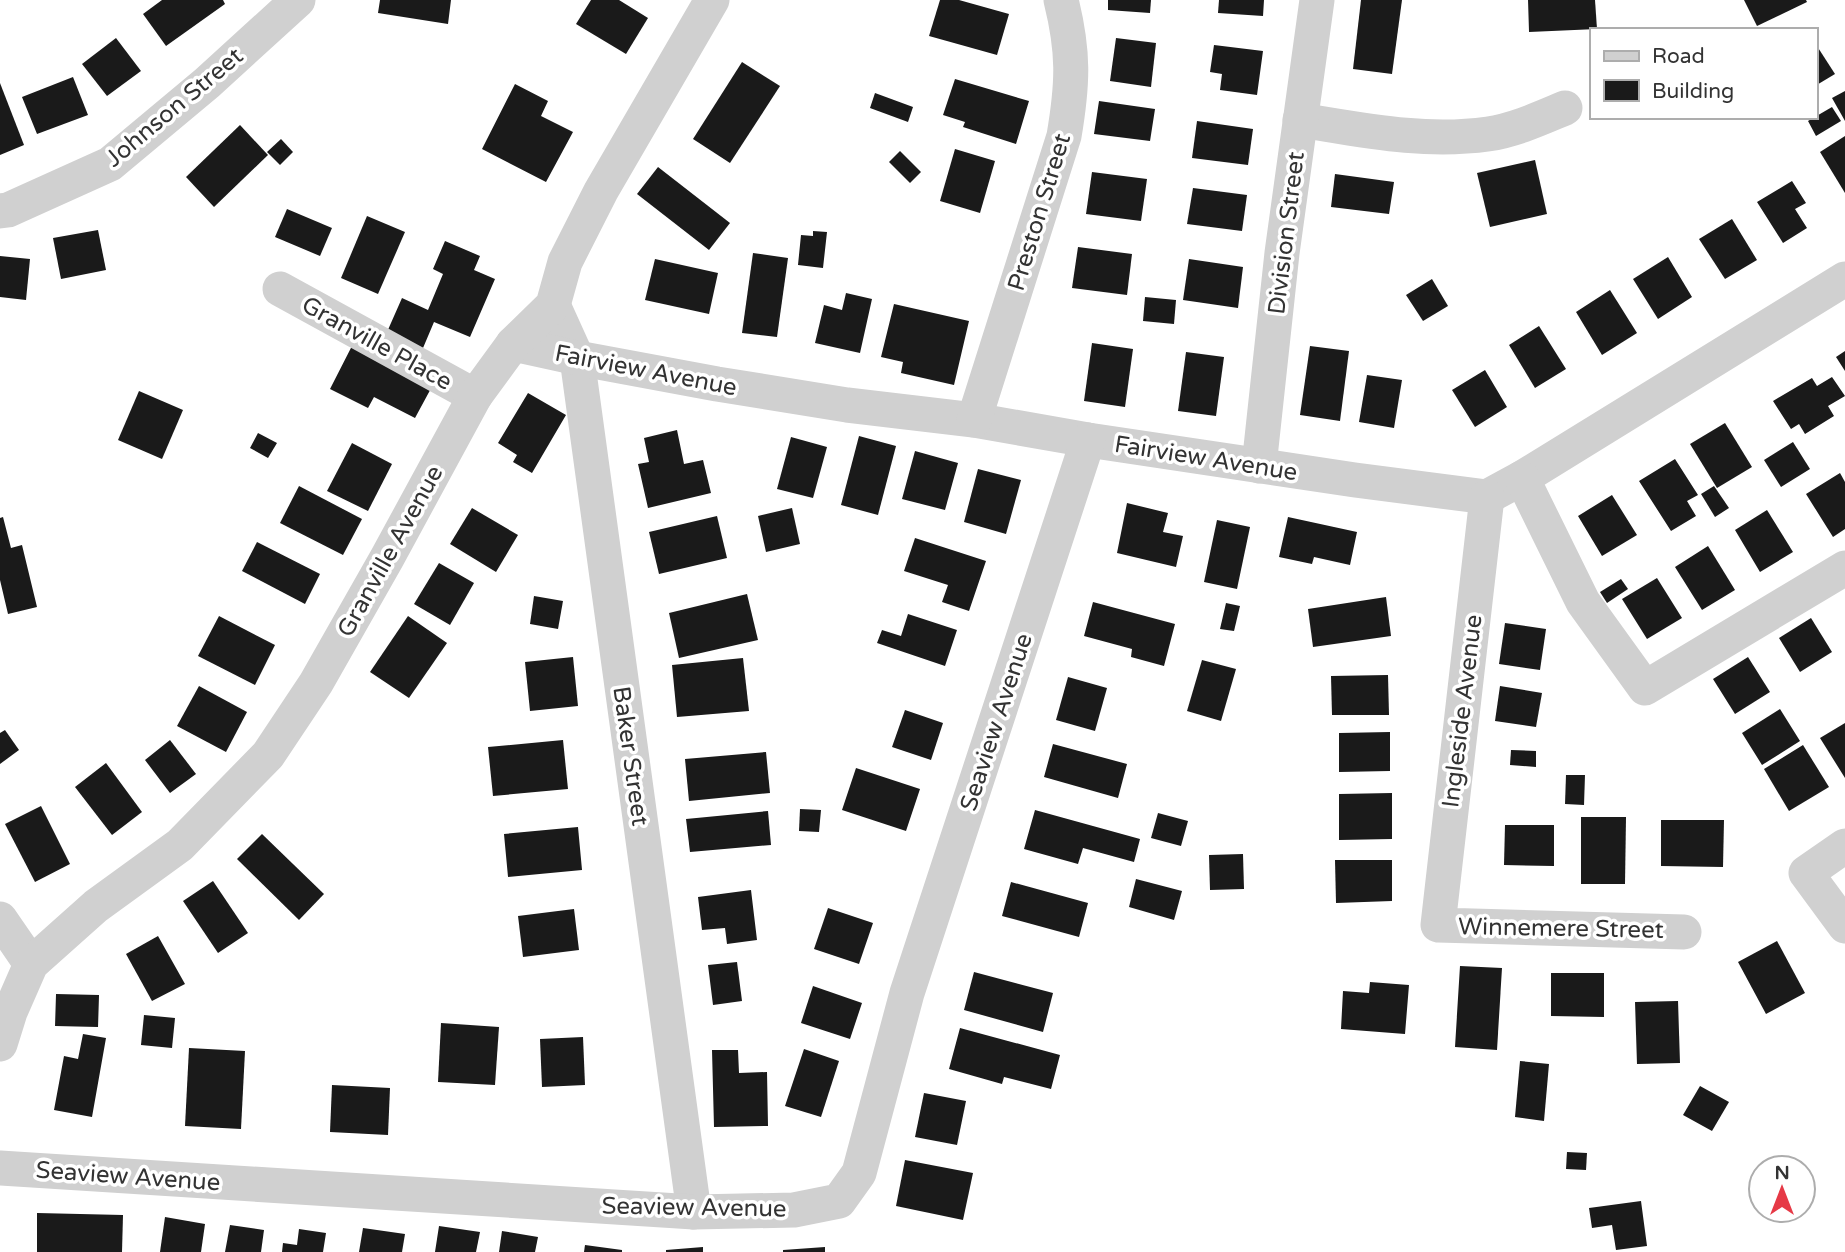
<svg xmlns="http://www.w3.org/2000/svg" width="1845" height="1252" font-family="'Varela Round',sans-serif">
  <rect width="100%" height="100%" fill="#fff"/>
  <!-- building -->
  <g fill="#1a1a1a">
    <path d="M162,0H223L225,4L166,46L143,14Z"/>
    <path d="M380,0H451L448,24L378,13Z"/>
    <path d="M591,0H619L648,18L626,54L576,24Z"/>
    <path d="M940,0H959L1009,14L997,55L929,36Z"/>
    <path d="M1108,0H1151L1150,13L1108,10Z"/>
    <path d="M1219,0H1264L1263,16L1218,13Z"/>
    <path d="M1361,0H1402L1392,74L1353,69Z"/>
    <path d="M1528,0H1595L1597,29L1529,32Z"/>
    <path d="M1744,0H1806L1807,2L1757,26Z"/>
    <path d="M116,38L141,71L107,96L82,64Z"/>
    <path d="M1116,38L1156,43L1151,87L1110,81Z"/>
    <path d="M1815,43L1835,74L1815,86Z"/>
    <path d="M1214,45L1263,51L1257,95L1220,90L1222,74L1210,72Z"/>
    <path d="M742,62L780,86L730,163L693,139Z"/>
    <path d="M73,77L88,115L37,134L22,97Z"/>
    <path d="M955,79L1029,101L1016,144L963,127L965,122L943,115Z"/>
    <path d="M0,83L24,145L0,155Z"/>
    <path d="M515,84L548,101L541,116L573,132L546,182L482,149Z"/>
    <path d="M1845,91V121L1832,98Z"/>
    <path d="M875,93L913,107L908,122L870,108Z"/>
    <path d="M1099,101L1155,109L1150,141L1094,134Z"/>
    <path d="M1832,107L1841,121L1816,136L1808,121Z"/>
    <path d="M1197,121L1253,129L1248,165L1192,158Z"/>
    <path d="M240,125L268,155L214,207L186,177Z"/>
    <path d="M1845,136V193L1820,152Z"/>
    <path d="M281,139L293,152L280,165L267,152Z"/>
    <path d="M955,149L995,161L980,213L940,201Z"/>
    <path d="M900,151L921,172L910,183L889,162Z"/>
    <path d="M1535,160L1547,214L1490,227L1477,173Z"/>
    <path d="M658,167L730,223L709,250L637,194Z"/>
    <path d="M1092,172L1147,179L1141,221L1086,214Z"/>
    <path d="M1335,174L1394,182L1389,214L1331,207Z"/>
    <path d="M1792,181L1806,203L1795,209L1807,228L1783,243L1757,202Z"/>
    <path d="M1193,188L1247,195L1242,231L1187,224Z"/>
    <path d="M287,209L332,228L320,256L275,237Z"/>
    <path d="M367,216L405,232L378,294L341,278Z"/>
    <path d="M1732,219L1757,260L1725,279L1699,239Z"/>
    <path d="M98,230L106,270L61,279L53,238Z"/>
    <path d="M813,231L827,232L823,268L798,265L801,235L813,236Z"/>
    <path d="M445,241L480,256L474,270L495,279L470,337L434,322L423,348L387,332L402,298L428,310L443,274L433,269Z"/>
    <path d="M1078,247L1132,254L1127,295L1072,288Z"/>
    <path d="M753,253L788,258L777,337L742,333Z"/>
    <path d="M0,256L30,259L26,300L0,297Z"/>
    <path d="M1668,257L1692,297L1658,319L1633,279Z"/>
    <path d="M655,259L718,273L709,314L645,300Z"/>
    <path d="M1189,259L1243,267L1238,308L1183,300Z"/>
    <path d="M1432,279L1448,306L1423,321L1406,295Z"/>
    <path d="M1610,290L1637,333L1602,355L1576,312Z"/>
    <path d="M846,293L872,299L860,353L815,343L824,305L842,310Z"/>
    <path d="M1145,297L1176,300L1174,324L1143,321Z"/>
    <path d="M894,304L969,321L954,385L901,373L903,362L881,357Z"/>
    <path d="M1539,326L1566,369L1535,388L1509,345Z"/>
    <path d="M355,340L435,381L415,418L374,397L368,408L330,389Z"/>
    <path d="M1092,343L1133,349L1125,407L1084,401Z"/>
    <path d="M1310,346L1349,351L1340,421L1300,415Z"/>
    <path d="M1845,351V371L1836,357Z"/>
    <path d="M1186,352L1224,357L1216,416L1178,411Z"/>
    <path d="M1485,370L1507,407L1475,427L1452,390Z"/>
    <path d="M1367,375L1402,380L1394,428L1359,422Z"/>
    <path d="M1832,377L1845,396L1828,406L1834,416L1805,434L1799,424L1791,429L1773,401L1812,378L1817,386Z"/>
    <path d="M139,391L183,410L162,459L118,440Z"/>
    <path d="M528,393L566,415L532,473L513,462L517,455L498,443Z"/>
    <path d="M1725,423L1752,467L1717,488L1690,444Z"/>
    <path d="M677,430L684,464L703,460L711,493L648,508L638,464L649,462L644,438Z"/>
    <path d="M258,433L277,443L268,458L250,448Z"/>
    <path d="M859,436L896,446L878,515L841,505Z"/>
    <path d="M791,437L827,447L813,498L777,489Z"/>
    <path d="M1793,442L1810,469L1781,487L1764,460Z"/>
    <path d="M352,443L392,464L368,511L327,491Z"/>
    <path d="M915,451L958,463L945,510L902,499Z"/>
    <path d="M1675,459L1698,495L1687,501L1696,516L1671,531L1639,481Z"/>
    <path d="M978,469L1021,480L1006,534L964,522Z"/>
    <path d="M1840,473L1845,482V529L1833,537L1806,494Z"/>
    <path d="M299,486L362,519L343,555L280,523Z"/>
    <path d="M1714,486L1729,508L1715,517L1701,494Z"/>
    <path d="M1612,495L1637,535L1602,556L1578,516Z"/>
    <path d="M1127,503L1168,513L1163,532L1183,536L1176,567L1117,553Z"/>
    <path d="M472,508L518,535L496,572L450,544Z"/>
    <path d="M792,508L800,544L766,552L758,516Z"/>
    <path d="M1767,510L1793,552L1760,572L1735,530Z"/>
    <path d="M717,516L727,558L659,574L649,532Z"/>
    <path d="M3,517L11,548L22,545L37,607L8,614L0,580V518Z"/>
    <path d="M1288,517L1357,532L1350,565L1314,557L1312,564L1279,557Z"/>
    <path d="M1217,520L1250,527L1237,589L1204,582Z"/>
    <path d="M915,538L986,561L969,611L942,602L948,585L904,571Z"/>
    <path d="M257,542L320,574L305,604L242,571Z"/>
    <path d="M1708,546L1735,590L1702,610L1675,567Z"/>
    <path d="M439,563L474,583L450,625L414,604Z"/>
    <path d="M1657,578L1682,618L1647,639L1622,599Z"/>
    <path d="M1621,579L1628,589L1607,603L1600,592Z"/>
    <path d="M747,594L758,640L679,658L669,613Z"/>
    <path d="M534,596L563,601L558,629L530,624Z"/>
    <path d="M1386,597L1391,636L1313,647L1308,609Z"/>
    <path d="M1093,602L1175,624L1164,666L1131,657L1132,649L1084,636Z"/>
    <path d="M1226,603L1240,606L1234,631L1220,629Z"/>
    <path d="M908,614L957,630L945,666L877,643L882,630L901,636Z"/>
    <path d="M219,616L275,645L255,685L198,656Z"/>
    <path d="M408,616L447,643L409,698L370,672Z"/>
    <path d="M1811,618L1832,652L1800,672L1779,638Z"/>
    <path d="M1505,623L1546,629L1540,670L1499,664Z"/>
    <path d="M573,657L578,706L530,711L525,662Z"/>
    <path d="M1748,657L1770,692L1735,714L1713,679Z"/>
    <path d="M743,658L749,711L677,717L672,665Z"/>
    <path d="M1202,660L1236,669L1221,721L1187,711Z"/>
    <path d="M1388,675L1389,715H1332L1331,676Z"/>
    <path d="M1068,677L1107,688L1095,731L1056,720Z"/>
    <path d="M199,686L247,712L226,752L177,726Z"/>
    <path d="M1500,686L1542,693L1536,727L1495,721Z"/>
    <path d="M1780,709L1800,741L1762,765L1742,733Z"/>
    <path d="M905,710L943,723L931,760L892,747Z"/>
    <path d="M1845,723V778L1820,738Z"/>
    <path d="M5,730L19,750L0,764V733Z"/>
    <path d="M1390,732V771L1339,772V733Z"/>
    <path d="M170,740L196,774L170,793L145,760Z"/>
    <path d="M563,740L568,789L493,796L488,747Z"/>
    <path d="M1053,744L1127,764L1118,798L1044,777Z"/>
    <path d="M1803,745L1829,787L1789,811L1764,769Z"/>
    <path d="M1511,750L1536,751V767L1510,765Z"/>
    <path d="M766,752L770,793L689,801L685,759Z"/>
    <path d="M106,763L142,812L112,835L75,787Z"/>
    <path d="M856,768L920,789L906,831L842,810Z"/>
    <path d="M1566,775H1585L1584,805L1565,804Z"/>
    <path d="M1392,793V839L1339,840V794Z"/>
    <path d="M41,806L70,864L35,882L5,824Z"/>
    <path d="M800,809L821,810L819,832L799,831Z"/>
    <path d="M1035,810L1140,839L1134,862L1083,848L1078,864L1024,849Z"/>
    <path d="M768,811L771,845L690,852L686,819Z"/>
    <path d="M1158,813L1188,821L1181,846L1151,838Z"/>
    <path d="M1581,817H1626L1625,884H1581Z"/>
    <path d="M1661,820H1724L1723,867L1661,866Z"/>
    <path d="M1505,825H1554V866L1504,865Z"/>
    <path d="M578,827L582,870L508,877L504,834Z"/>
    <path d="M262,834L324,894L299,920L237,859Z"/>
    <path d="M1243,854L1244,889L1210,890L1209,855Z"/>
    <path d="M1335,860H1392V901L1336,903Z"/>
    <path d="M1136,879L1182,891L1174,920L1129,907Z"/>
    <path d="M213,881L248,933L218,953L183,901Z"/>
    <path d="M1011,882L1088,903L1079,937L1002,916Z"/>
    <path d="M751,890L757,940L727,944L725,928L702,930L698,897Z"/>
    <path d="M828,908L873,923L859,964L814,949Z"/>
    <path d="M574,909L579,950L523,957L518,916Z"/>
    <path d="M158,936L185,984L152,1001L126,954Z"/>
    <path d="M1777,941L1805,993L1766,1014L1738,962Z"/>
    <path d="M737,962L742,1001L713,1005L708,965Z"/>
    <path d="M1460,966L1502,968L1497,1050L1455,1047Z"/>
    <path d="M974,972L1053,993L1043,1032L964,1010Z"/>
    <path d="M1551,973H1604V1017L1551,1016Z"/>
    <path d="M1370,982L1409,985L1405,1034L1341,1029L1343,991L1369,993Z"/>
    <path d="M813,986L862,1003L850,1039L801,1023Z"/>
    <path d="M56,994L99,995L98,1027L55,1026Z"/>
    <path d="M1678,1001L1680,1063L1637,1064L1635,1002Z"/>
    <path d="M144,1015L175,1018L172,1048L141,1045Z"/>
    <path d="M441,1023L499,1027L495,1085L438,1082Z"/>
    <path d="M960,1028L1060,1055L1051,1089L1004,1077L1002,1084L949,1069Z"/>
    <path d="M83,1034L106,1038L92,1117L54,1110L64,1056L78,1059Z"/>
    <path d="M583,1037L585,1085L542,1087L540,1039Z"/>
    <path d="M189,1048L245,1051L241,1129L185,1126Z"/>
    <path d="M804,1049L839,1061L821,1117L785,1106Z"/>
    <path d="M712,1050H738L739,1073L767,1072L768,1126L714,1127Z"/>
    <path d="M1520,1061L1549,1064L1544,1121L1515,1117Z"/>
    <path d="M332,1085L390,1088L388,1135L330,1132Z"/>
    <path d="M1700,1086L1729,1102L1712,1131L1683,1115Z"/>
    <path d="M924,1093L966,1101L957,1145L915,1137Z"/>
    <path d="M1567,1152L1587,1153L1586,1170L1566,1169Z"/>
    <path d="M905,1160L973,1173L963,1220L896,1206Z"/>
    <path d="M1641,1201L1647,1246L1616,1250L1612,1225L1592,1228L1589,1208Z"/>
    <path d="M37,1213L123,1215L122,1252H37Z"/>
    <path d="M165,1217L205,1224L201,1252H160Z"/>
    <path d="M230,1225L264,1230L261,1252H225Z"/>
    <path d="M439,1226L480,1232L476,1252H435Z"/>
    <path d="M363,1228L405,1234L402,1252H359Z"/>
    <path d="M299,1229L326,1233L323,1252H282L283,1243L297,1245Z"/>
    <path d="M502,1231L538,1237L535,1252H499Z"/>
    <path d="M585,1245L622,1250V1252H584Z"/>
    <path d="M703,1247V1252H666V1250Z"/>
    <path d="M825,1247V1252H783V1250Z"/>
  </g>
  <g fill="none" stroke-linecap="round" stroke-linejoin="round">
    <!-- minor -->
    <g stroke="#d0d0d0" stroke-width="35">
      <path d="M1300,120C1363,130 1424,143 1488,134C1515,130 1541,118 1565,108"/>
      <path d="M0,211L8,210L110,164L207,83L298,0"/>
      <path d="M280,289L475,396"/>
      <path d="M553,305L577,358L694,1212"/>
      <path d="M513,344L577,358L717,384L847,405L974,420L1088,440L1355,480L1487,497L1522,478L1845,279"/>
      <path d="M974,420L1064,136C1073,83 1074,52 1061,0"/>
      <path d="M1259,466L1282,253L1317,0"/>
      <path d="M1522,478L1583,602L1645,688L1845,568"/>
      <path d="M1487,497L1438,925L1684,932"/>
      <path d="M1845,846L1806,873L1845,926"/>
      <path d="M0,919L31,964"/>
      <path d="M0,1044L10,1012L31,964L96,906L180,845L268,755L316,683L387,558L475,396L513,344L553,305L565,262L601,191L712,0"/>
      <path d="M0,1168L694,1212L794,1210L839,1201L859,1173L907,993L1088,440"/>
    </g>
  </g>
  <g text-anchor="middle" stroke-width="7" stroke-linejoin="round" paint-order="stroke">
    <!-- street labels -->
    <g font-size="24" fill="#333" stroke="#fff">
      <text transform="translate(174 107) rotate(-40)" y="8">Johnson Street</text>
      <text transform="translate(1039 212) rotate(-73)" y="8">Preston Street</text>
      <text transform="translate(1286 233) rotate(-83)" y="8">Division Street</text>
      <text transform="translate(377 343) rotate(29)" y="8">Granville Place</text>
      <text transform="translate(646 370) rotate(11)" y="8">Fairview Avenue</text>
      <text transform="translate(1206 458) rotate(9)" y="8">Fairview Avenue</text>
      <text transform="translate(390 551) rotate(-61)" y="8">Granville Avenue</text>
      <text transform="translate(1462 711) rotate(-83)" y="8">Ingleside Avenue</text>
      <text transform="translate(996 722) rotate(-72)" y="8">Seaview Avenue</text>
      <text transform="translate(631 756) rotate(82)" y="8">Baker Street</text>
      <text transform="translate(1561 928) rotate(1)" y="8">Winnemere Street</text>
      <text transform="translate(128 1176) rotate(4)" y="8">Seaview Avenue</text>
      <text transform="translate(694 1207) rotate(1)" y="8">Seaview Avenue</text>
    </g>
  </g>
  <!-- legend -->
  <rect x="1590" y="28" width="228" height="91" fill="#ffffff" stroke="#adadad" stroke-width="2"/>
  <rect x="1604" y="51" width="35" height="10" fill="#d0d0d0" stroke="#adadad" stroke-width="2"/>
  <text x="1652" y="63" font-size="21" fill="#333333">Road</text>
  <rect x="1604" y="80" width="35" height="21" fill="#1a1a1a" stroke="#adadad" stroke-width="2"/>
  <text x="1652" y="98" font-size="21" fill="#333333">Building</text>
  <!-- north arrow -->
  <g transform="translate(1782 1189)"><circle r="33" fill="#ffffff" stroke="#adadad" stroke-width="2"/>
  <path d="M0-5L12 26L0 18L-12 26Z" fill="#e63946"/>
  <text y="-10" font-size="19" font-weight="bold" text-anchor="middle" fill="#333333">N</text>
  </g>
</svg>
